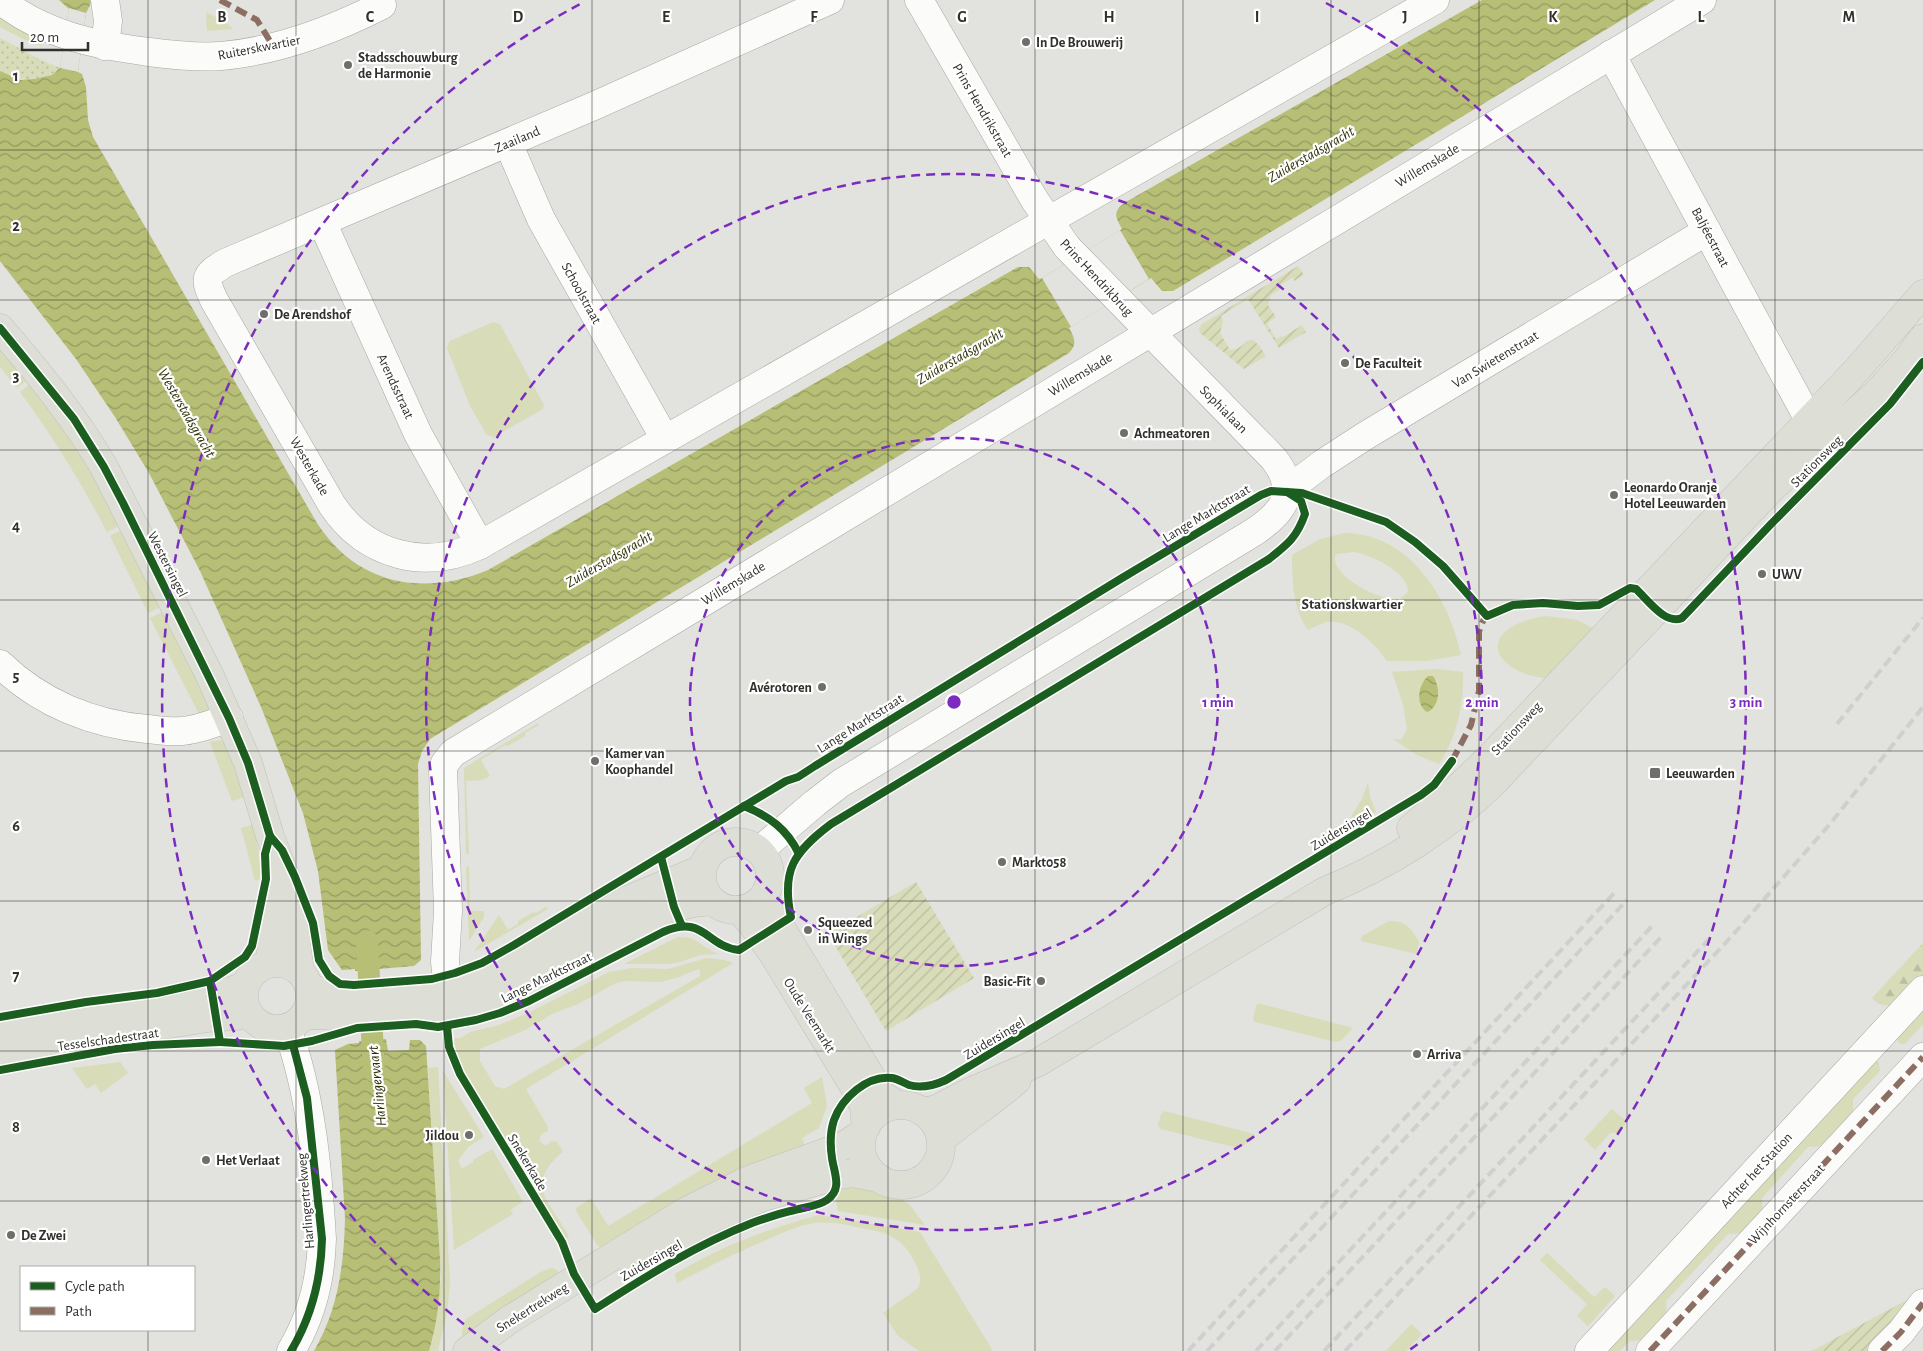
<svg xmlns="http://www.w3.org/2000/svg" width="1923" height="1351" font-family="'Alegreya Sans',sans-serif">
  <defs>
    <pattern id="forest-firs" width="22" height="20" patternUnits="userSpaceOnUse" patternTransform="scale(1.25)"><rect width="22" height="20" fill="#d8dcb9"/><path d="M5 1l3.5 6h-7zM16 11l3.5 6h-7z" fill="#babd9f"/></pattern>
    <pattern id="park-dots" width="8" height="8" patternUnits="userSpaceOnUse" patternTransform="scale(1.25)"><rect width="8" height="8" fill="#d8dcb9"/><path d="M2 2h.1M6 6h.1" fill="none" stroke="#babd9f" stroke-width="1.8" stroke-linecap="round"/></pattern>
    <pattern id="garden-furrows" width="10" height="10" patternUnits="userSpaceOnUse" patternTransform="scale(1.25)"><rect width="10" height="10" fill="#d8dcb9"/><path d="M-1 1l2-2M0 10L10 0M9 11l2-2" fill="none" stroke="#babd9f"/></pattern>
    <pattern id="water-waves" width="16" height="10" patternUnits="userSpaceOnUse" patternTransform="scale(1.25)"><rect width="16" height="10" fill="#b7be76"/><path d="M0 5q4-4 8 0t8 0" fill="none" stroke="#959b61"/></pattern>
  </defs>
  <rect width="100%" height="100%" fill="#e2e2de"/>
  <!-- grass -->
  <g fill="#d8dcb9" fill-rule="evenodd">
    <path d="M206,12L225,22L233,29L207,31Z"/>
    <path d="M0,13L43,38L41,46L31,43L0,27Z"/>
    <path d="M493,322L500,324L544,405L543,409L494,437L487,435L470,406L447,348L450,341Z"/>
    <path d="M0,346L28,379L17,388L0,367Z"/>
    <path d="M31,383L77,444L121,525L107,532C81,482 53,437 20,392Z"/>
    <path d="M123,529L162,606L148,613L110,536Z"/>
    <path d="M1345,533C1410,534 1449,598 1461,655L1427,661H1387C1376,644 1348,617 1326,622C1320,624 1314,627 1308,630C1293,609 1292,581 1292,555L1320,539ZM1354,552C1371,555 1409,572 1408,592L1400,599C1383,603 1327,575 1336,554Z"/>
    <path d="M164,611L212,709L199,714L150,618Z"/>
    <path d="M1546,616L1577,620L1595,629L1548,679C1485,671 1478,626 1546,616Z"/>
    <path d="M1437,669L1463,672C1464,705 1457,736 1439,764L1417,755L1393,739L1401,740L1407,730L1403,704L1392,672ZM1436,680C1440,689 1439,701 1432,709L1420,703L1422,683Z"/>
    <path d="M538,723L539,725L525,733V736L508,746L505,745L481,760L490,776L482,780L466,781L469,854H466L464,768Z"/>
    <path d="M226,739L247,796L232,801L210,742Z"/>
    <path d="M1368,782L1370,797L1376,812L1353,825L1351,819L1352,815L1362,799Z"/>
    <path d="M255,824L261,872L260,879L255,881L241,828Z"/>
    <path d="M469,866L470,911H484V917L469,941L466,867Z"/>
    <path d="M546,907L548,909L474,952L499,915L508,930L518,924V921L534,912L536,913Z"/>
    <path d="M1389,921C1405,920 1412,929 1419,942L1417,954L1361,941L1362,936Z"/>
    <path d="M678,937C698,936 702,948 719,954L700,955L680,962L668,964H624Z"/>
    <path d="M707,958L725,960L733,963L526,1089L548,1127L547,1132L543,1133L540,1136V1142L546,1146L552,1141L557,1142L563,1152C552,1160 538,1177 543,1192C548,1206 562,1223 569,1237L566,1239L469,1080C462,1068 453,1053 455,1038H461L470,1032L496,1026L526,1014L609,972L632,968L668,969ZM698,969L700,971V976L504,1089L495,1086L480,1061V1049L525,1030L552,1014L578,1004L614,984L625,981L661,982L679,977Z"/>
    <path d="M1258,1004H1261L1353,1028L1342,1040L1336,1042L1255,1022L1253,1019L1256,1006Z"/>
    <path d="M1923,1005V1024L1905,1044H1901L1894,1037Z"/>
    <path d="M1874,1058L1879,1063L1880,1071L1853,1099V1122L1831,1146L1808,1147L1762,1198L1763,1220L1751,1233L1728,1234L1666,1301L1667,1323L1652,1339L1630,1341L1620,1351H1603Z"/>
    <path d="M120,1062L128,1073L101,1093L95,1084L87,1089L72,1068Z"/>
    <path d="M438,1067L450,1283L447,1313L438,1351H429L433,1338L441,1279L428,1068Z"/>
    <path d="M443,1071L484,1137L468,1147L458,1161L462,1168L474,1162L473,1160L492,1149L523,1202L510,1210L513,1214L454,1250Z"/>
    <path d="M822,1077L827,1106L819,1128L802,1138L807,1151L604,1249L597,1245L575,1209L591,1198L608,1226L812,1103L804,1088Z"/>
    <path d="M1612,1109L1627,1122L1617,1133H1610L1595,1150L1584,1139Z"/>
    <path d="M1164,1111L1254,1134L1242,1147L1238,1148L1161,1129L1158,1125L1161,1114Z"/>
    <path d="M869,1184L908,1203L925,1225L838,1211L836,1199L841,1188Z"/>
    <path d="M819,1215L920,1232L993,1351H919L898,1336L883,1313L917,1289C925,1278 916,1264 910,1254C900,1237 884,1232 866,1229C847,1225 828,1220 809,1224C794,1227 780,1234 766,1240C736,1253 706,1268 677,1283L675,1274C723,1245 765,1230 819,1215Z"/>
    <path d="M1547,1253L1594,1297L1605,1287L1615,1296L1588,1326L1577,1316L1587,1304L1540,1260Z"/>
    <path d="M553,1268L558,1271L564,1280L462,1342V1329L466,1319L539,1273L548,1269Z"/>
    <path d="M1411,1324L1422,1334L1406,1351H1386Z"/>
  </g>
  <!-- forest -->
  <path fill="url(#forest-firs)" d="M1923,943V975L1901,999L1890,1006L1879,1004L1872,998Z"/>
  <!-- park -->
  <path fill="url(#park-dots)" d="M0,38L41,60L60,68C41,86 22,81 0,71Z"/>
  <!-- garden -->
  <g fill="url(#garden-furrows)">
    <path d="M1298,266L1304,275L1294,281L1293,278H1292L1279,286L1281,289L1271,295L1268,305L1276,317L1267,324L1276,339L1282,336L1283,337L1302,325L1306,332L1279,348L1248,299L1221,316L1223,321L1220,333L1230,350C1251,349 1246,324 1266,356L1244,369L1200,333L1199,329L1202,324Z"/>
    <path d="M916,882L974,978L886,1031L828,934Z"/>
    <path d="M1909,1299L1871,1351H1812L1907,1300Z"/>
  </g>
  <!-- water -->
  <g fill="url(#water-waves)">
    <path d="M59,0H90L91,3L86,13L78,72L82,74L86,87L88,120L93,137L317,523C357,585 423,597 488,570L1018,267H1029L1039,279L1042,278L1122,229C1116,217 1112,213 1124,203L1482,0H1655L1173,291H1162L1151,278L1069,328C1074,337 1078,344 1069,353L430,739L422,751L418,764L421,960L414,966L355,971V969L342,970L328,950L318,871L303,813L261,707L200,571L149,473L115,417L76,359L0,261V71L21,80L35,79L52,75L60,68L69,9Z"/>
    <path d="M1428,676H1433C1441,687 1440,707 1427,712C1415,704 1418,685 1428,676Z"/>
    <path d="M386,1039L388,1051L409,1050L410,1040H420L426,1046L440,1259C441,1291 438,1321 429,1351H314C338,1310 344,1265 345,1218L335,1050L348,1044L359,1043V1041Z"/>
  </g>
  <!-- pier -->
  <g fill="#e2e2de">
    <path d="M69,8L86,13L78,72L60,68Z"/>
    <path d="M1120,230L1149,279L1071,327L1042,278Z"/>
  </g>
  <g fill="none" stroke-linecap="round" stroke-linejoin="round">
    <!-- canal -->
    <path stroke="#b7be76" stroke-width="22" d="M367,941L374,1071"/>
    <defs>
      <g id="minor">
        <path d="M0,0C44,35 95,45 149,52C172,55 197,58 221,56C277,51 333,30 382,5"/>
        <path d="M105,0L108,21L105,46"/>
        <path d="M830,0L596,105L225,263C204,276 204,278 214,300L332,505C366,556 425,571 480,545L1435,0"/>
        <path d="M1611,54L1809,420"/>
        <path d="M508,143L541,219L665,439"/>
        <path d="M322,222L418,434L480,545"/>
        <path d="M1286,491L1322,464L1365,436L1707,231"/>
        <path d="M0,664C40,703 92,724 147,729C158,730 170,732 182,731C198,730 214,723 229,718"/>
        <path d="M760,850L815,803L841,783L1254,532C1284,512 1299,492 1274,459L1067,247L1034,199L919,0"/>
        <path d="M448,988L445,962L448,911L443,769L445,763L453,753L1702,0"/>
        <path d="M287,1028C311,1095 318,1168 322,1239C321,1279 312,1316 291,1351"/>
        <path d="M1589,1351L1923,990"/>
        <path d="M1650,1351L1923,1057"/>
        <path d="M1882,1351L1901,1332L1923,1303"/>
      </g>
      <g id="major">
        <path d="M0,328C38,372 74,416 104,467L210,676L248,763L270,836L288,884L300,971"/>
        <path d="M1411,828L1457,789L1490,757L1855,372L1923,294"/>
        <circle cx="736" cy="876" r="34"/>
        <path d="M763,898L882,1095L898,1105"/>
        <path d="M739,910L752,924L775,957L856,1090L864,1106L866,1127"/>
        <circle cx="277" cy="996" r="33"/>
        <path d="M270,963L276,893L275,882"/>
        <path d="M310,989L341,996L355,995L414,993L469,983L511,968L625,901L702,869"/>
        <path d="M305,1015L339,1016L384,1015L435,1010L473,1004L496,997L532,980L667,909L693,903L712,901"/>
        <path d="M0,1032L106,1013L213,997L245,986"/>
        <path d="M0,1053L57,1042L207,1018L249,1015"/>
        <circle cx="901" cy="1145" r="40"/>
        <path d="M923,1112L937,1109L967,1093L1037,1063L1325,891C1387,866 1448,828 1495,781L1772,488L1877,393L1906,361L1923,338"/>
        <path d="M941,1140C965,1119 992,1102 1017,1080"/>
        <path d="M634,1266L713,1218L763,1197L835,1176L853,1173L878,1178"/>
        <path d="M467,1351L509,1320L685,1212L746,1181L843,1146L863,1133"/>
      </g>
    </defs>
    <!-- minor casing -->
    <use href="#minor" stroke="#a7a7a4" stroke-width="29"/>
    <!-- major casing -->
    <use href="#major" stroke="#c0c0bd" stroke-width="29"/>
    <!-- minor -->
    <use href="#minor" stroke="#fbfbfa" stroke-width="28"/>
    <!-- major -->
    <use href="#major" stroke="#ddded6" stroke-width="28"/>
    <!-- rail -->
    <g stroke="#cfcfcf" stroke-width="4" stroke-dasharray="10 5" stroke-linecap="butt">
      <path d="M1837,724L1923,618"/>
      <path d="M1188,1351L1617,890"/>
      <path d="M1207,1351L1627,900"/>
      <path d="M1256,1351L1654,924"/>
      <path d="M1275,1351L1664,934"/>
      <path d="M1324,1351L1711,937"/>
      <path d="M1345,1351L1731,937L1830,824L1923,707"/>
    </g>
    <!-- quiet -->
    <g stroke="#8d6e63" stroke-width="6" stroke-dasharray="12 6" stroke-linecap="butt">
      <path d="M220,0L257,20L273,46"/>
      <path d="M1452,761L1471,725L1479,691V632C1481,625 1483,617 1491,614"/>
      <path d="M1650,1351L1923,1057"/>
      <path d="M1882,1351L1901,1332L1923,1303"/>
    </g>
    <defs>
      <g id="cycleway">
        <path d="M0,328L74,419L104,467L123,503L229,718L248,763L270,836L282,850L295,877L313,923L319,960L329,976L340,984L354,985L432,979L455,973L482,963L514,945L786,781L798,777L815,766L1122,578L1261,495L1271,491L1302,493L1386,522L1415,542L1443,566L1487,616L1513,605L1543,603L1578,606L1599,605L1630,588L1636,589C1648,600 1665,625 1682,618L1772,523L1890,404L1923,362"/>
        <path d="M744,806C769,816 787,829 799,854"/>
        <path d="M270,836L265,854L266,879L252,946L245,957L210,981L220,1042L284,1046L312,1041L357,1028L416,1024L438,1027L476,1020L500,1013L529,1001L663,932C705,914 705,946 739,950L791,917C781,870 794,852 831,824L1269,559C1288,544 1297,537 1305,514L1301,501L1287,492"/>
        <path d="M661,857L674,907L682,926"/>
        <path d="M0,1017L86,1002L157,993L210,981"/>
        <path d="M447,1026L449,1047L460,1074L562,1242L574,1274L595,1309C645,1277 696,1245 752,1223C766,1218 780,1213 795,1210C806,1207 818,1206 827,1200C843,1189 834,1173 832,1158C830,1145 830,1132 834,1120C842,1098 867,1075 892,1078C898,1079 904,1083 909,1085C922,1089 935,1085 946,1080L1421,795L1434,785L1452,761"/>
        <path d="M0,1070L115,1049L153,1045L220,1042"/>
        <path d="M291,1351C312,1316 321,1279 322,1239L307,1098L293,1045"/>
      </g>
    </defs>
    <!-- cycleway casing -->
    <use href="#cycleway" stroke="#fff" stroke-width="11"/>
    <!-- cycleway -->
    <use href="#cycleway" stroke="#1b5e20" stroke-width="8"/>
  </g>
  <!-- grid -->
  <path fill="none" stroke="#30302d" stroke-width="1" stroke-opacity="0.55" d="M148,0V1267M296,0V1351M444,0V1351M592,0V1351M740,0V1351M888,0V1351M1035,0V1351M1183,0V1351M1331,0V1351M1479,0V1351M1627,0V1351M1775,0V1351M0,150H1923M0,300H1923M0,450H1923M0,600H1923M0,751H1923M0,901H1923M0,1051H1923M0,1201H1923M148,1330V1351"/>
  <!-- distance rings -->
  <g fill="none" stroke="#7b2cbf" stroke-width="2.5" stroke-dasharray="9 6">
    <circle cx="954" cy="702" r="264"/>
    <circle cx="954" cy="702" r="528"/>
    <path d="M500 1351A792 792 0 0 1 582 3M1326 3A792 792 0 0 1 1408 1351"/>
  </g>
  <!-- markers -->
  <g fill="#6e6e6b" stroke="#fff" stroke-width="2">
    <circle cx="1026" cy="42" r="5"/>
    <circle cx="348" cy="65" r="5"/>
    <circle cx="264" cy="314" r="5"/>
    <circle cx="1345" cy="363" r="5"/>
    <circle cx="1124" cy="433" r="5"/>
    <circle cx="1614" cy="495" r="5"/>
    <circle cx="1762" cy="574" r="5"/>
    <circle cx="822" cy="687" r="5"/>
    <circle cx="595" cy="761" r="5"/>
    <rect x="1649" y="767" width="12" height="12" rx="2.5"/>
    <circle cx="1002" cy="862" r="5"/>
    <circle cx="808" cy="930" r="5"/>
    <circle cx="1041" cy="981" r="5"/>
    <circle cx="1417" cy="1054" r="5"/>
    <circle cx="469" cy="1135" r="5"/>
    <circle cx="206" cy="1160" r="5"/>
    <circle cx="11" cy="1235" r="5"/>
  </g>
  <g text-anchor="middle" stroke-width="4.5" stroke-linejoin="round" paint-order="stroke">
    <!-- poi labels -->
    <g font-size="14" font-weight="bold" fill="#30302d" stroke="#fff" text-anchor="start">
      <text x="1036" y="47">In De Brouwerij</text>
      <text x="358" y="62">Stadsschouwburg<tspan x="358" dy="16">de Harmonie</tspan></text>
      <text x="274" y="319">De Arendshof</text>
      <text x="1355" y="368">De Faculteit</text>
      <text x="1134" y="438">Achmeatoren</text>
      <text x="1624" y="492">Leonardo Oranje<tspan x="1624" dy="16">Hotel Leeuwarden</tspan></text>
      <text x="1772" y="579">UWV</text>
      <text x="812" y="692" text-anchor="end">Avérotoren</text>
      <text x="605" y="758">Kamer van<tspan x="605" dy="16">Koophandel</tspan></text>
      <text x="1666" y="778">Leeuwarden</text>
      <text x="1012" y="867">Markt058</text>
      <text x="818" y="927">Squeezed<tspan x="818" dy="16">in Wings</tspan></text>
      <text x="1031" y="986" text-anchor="end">Basic-Fit</text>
      <text x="1427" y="1059">Arriva</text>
      <text x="459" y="1140" text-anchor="end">Jildou</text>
      <text x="216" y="1165">Het Verlaat</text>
      <text x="21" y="1240">De Zwei</text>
    </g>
    <!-- street labels -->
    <g font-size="14" fill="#30302d" stroke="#fff">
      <text transform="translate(259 47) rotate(-11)" y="5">Ruiterskwartier</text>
      <text transform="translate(983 110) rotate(60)" y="5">Prins Hendrikstraat</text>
      <text transform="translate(517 139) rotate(-23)" y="5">Zaailand</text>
      <text transform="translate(1427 165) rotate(-31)" y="5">Willemskade</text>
      <text transform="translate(1711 237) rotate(62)" y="5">Baljéestraat</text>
      <text transform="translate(1097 277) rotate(47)" y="5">Prins Hendrikbrug</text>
      <text transform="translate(582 293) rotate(61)" y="5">Schoolstraat</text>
      <text transform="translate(1495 359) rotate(-31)" y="5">Van Swietenstraat</text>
      <text transform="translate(1080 374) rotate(-31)" y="5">Willemskade</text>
      <text transform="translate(396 386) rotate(65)" y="5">Arendsstraat</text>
      <text transform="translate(1224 409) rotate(45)" y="5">Sophialaan</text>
      <text transform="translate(1816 461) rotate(-45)" y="5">Stationsweg</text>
      <text transform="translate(310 466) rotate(60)" y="5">Westerkade</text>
      <text transform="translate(1206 513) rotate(-31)" y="5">Lange Marktstraat</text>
      <text transform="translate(168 564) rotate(63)" y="5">Westersingel</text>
      <text transform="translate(733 583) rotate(-31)" y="5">Willemskade</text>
      <text transform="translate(860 723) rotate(-32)" y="5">Lange Marktstraat</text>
      <text transform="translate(1516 728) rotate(-47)" y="5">Stationsweg</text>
      <text transform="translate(1341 829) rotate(-31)" y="5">Zuidersingel</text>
      <text transform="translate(546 977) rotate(-26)" y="5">Lange Marktstraat</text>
      <text transform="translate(810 1015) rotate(58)" y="5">Oude Veemarkt</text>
      <text transform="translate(994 1038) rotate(-31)" y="5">Zuidersingel</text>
      <text transform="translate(108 1039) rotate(-8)" y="5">Tesselschadestraat</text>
      <text transform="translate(528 1162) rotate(59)" y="5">Snekerkade</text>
      <text transform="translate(1756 1170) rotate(-47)" y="5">Achter het Station</text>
      <text transform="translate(305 1201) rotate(-95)" y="5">Harlingertrekweg</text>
      <text transform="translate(1786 1204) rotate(-47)" y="5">Wijnhornsterstraat</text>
      <text transform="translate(651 1260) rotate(-30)" y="5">Zuidersingel</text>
      <text transform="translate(532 1307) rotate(-32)" y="5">Snekertrekweg</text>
    </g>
    <!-- water labels -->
    <g font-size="15" font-style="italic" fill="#2e3106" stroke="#fff">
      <text transform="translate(1311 154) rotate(-30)" y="5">Zuiderstadsgracht</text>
      <text transform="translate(960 356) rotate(-30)" y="5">Zuiderstadsgracht</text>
      <text transform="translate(187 413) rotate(60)" y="5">Westerstadsgracht</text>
      <text transform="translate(609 559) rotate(-30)" y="5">Zuiderstadsgracht</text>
      <text transform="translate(377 1086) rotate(-96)" y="5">Harlingervaart</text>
    </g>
    <!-- neighbourhood labels -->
    <g font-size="15" font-weight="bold" fill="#30302d" stroke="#fff">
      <text x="1352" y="609">Stationskwartier</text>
    </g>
  </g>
  <g font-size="16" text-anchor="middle" font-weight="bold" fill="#30302d" stroke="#fff" stroke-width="4.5" stroke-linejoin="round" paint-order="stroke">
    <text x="222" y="22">B</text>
    <text x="370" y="22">C</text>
    <text x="518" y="22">D</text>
    <text x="666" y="22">E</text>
    <text x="814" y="22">F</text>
    <text x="962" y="22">G</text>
    <text x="1109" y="22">H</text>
    <text x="1257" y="22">I</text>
    <text x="1405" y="22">J</text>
    <text x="1553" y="22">K</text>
    <text x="1701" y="22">L</text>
    <text x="1849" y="22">M</text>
    <text x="16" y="81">1</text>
    <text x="16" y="231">2</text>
    <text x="16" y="381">3</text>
    <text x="16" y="531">4</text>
    <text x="16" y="681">5</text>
    <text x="16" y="831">6</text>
    <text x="16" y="981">7</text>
    <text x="16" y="1132">8</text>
  </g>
  <circle cx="954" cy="702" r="8" fill="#7b2cbf" stroke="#fff" stroke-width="2.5"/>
  <g font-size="15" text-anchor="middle" font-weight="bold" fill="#7b2cbf" stroke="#fff" stroke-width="4.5" stroke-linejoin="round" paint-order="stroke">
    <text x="1218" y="707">1 min</text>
    <text x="1482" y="707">2 min</text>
    <text x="1746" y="707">3 min</text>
  </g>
  <!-- legend -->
  <rect x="20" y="1266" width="175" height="65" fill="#ffffff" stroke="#acacab"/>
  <rect x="30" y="1282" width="25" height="8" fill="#1b5e20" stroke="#acacab"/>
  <text x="65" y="1291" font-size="15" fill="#30302d">Cycle path</text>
  <rect x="30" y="1307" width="25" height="8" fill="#8d6e63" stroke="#acacab"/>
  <text x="65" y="1316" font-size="15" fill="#30302d">Path</text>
  <!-- scale -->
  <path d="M22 42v8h66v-8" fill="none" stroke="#30302d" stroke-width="2.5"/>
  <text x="30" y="42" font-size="15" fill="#30302d" stroke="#ffffff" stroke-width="4" paint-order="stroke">20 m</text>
</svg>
